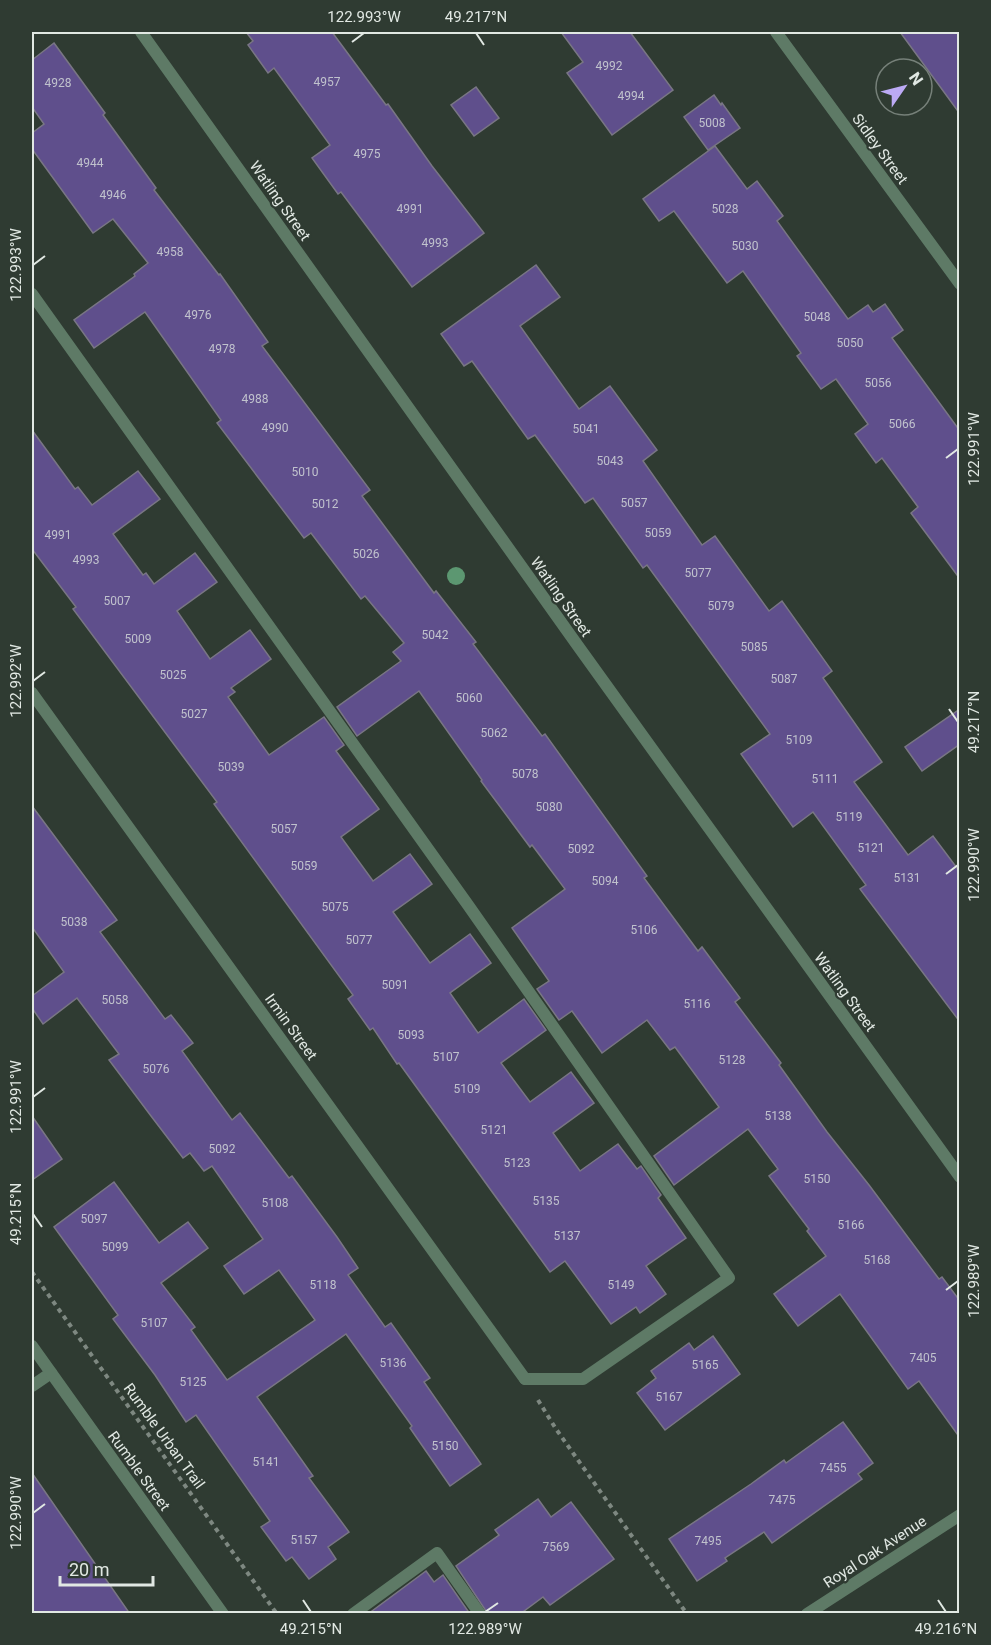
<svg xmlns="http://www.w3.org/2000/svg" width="991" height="1645" font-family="Roboto,sans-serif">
  <rect width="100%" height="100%" fill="#2f3b32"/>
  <!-- building -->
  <g fill="#5f4f8c" stroke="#797684" stroke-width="1.5">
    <path d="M246,32H332L386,105L388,104L432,166L484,233L412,287L341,192L338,194L312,158L330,145L274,68L268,73L248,45L253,41Z"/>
    <path d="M561,32H630L673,90L612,135L567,73L583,62Z"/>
    <path d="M900,32H960V114Z"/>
    <path d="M54,43L105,113L103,115L156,188L154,190L219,275L220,274L268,342L262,346L370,490L362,496L434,593L436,591L476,642L473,644L542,736L545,734L647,876L644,878L698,951L702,947L740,998L735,1002L781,1063L779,1065L827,1132L869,1185L939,1279L942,1277L960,1301V1438L919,1381L908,1389L840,1294L798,1326L774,1294L826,1256L807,1231L809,1229L769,1176L778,1169L748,1129L674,1185L654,1156L719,1107L675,1047L670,1050L647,1020L602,1053L572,1011L559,1020L537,989L549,981L512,928L565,889L532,845L530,847L481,781L482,780L419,691L357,736L337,707L401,661L393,652L404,643L365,596L361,599L311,533L304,538L217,423L221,420L145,312L94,348L74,320L135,276L134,274L148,263L113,219L93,233L32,149V133L44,124L32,107V60Z"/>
    <path d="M476,87L499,118L474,136L451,105Z"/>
    <path d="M714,95L721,105L722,103L740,128L708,150L684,117Z"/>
    <path d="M715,146L747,189L757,181L783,216L777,221L848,319L868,305L873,312L885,304L903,330L892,338L960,431V579L911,513L918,507L882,458L876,463L855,434L868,424L836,379L821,389L797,356L801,353L743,271L727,283L674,211L659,221L643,199Z"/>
    <path d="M536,265L560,297L520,326L579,409L610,386L657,450L643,461L702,545L715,536L769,611L782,601L832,671L823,678L882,762L854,782L908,855L933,836L960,872V1022L860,889L866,885L813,812L793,827L741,754L770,734L647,565L643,568L593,498L585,503L535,435L528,439L472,361L464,366L441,334Z"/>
    <path d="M32,430L75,489L78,487L92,505L138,471L160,499L113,534L143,575L146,573L154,584L195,553L217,582L177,611L210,659L250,630L271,659L231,688L235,692L228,697L269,755L324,717L344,745L336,751L379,809L341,837L373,881L410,854L432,884L393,912L430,963L470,934L491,963L450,993L478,1033L524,999L546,1030L501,1063L530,1102L571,1072L594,1103L553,1133L580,1171L618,1144L637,1169L641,1166L661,1195L658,1198L686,1238L646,1266L666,1294L640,1313L636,1307L611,1324L565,1261L550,1272L399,1063L397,1064L373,1028L370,1030L348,999L353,995L214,804L217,802L73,609L76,607L32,549Z"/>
    <path d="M960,709V744L922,771L905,747Z"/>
    <path d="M32,806L117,920L100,932L165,1019L171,1015L193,1043L182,1051L232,1120L240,1113L289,1178L292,1176L337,1237L358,1268L348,1275L385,1327L391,1323L430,1378L424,1382L481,1464L450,1486L410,1428L412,1426L346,1334L257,1397L313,1476L309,1478L349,1532L328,1547L336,1559L309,1579L292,1557L286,1561L261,1527L270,1521L196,1415L186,1422L155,1375L113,1319L118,1315L54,1227L114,1182L159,1243L188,1222L208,1248L161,1283L195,1327L191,1330L227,1380L315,1320L279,1270L244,1294L224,1266L263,1239L212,1166L204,1171L190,1153L183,1158L151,1116L109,1060L119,1054L77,998L43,1024L32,1008V996L64,972L32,927Z"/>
    <path d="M32,1116L62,1159L32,1180Z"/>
    <path d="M713,1336L740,1374L665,1430L637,1393L656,1378L651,1371L689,1343L694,1350Z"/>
    <path d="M843,1422L873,1463L858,1474L862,1479L772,1543L764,1532L725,1558L727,1561L697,1581L669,1539L751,1484L784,1460L786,1463Z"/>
    <path d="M32,1473L130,1614H32Z"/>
    <path d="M538,1499L551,1517L571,1502L614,1559L550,1605L543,1597L520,1614H488L456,1566L499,1535L495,1530Z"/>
    <path d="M426,1571L434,1582L443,1575L470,1614H368Z"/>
  </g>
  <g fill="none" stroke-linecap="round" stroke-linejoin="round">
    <!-- path -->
    <g stroke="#7e8881" stroke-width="4" stroke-dasharray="4.5 4.5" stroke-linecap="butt">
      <path d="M32,1272L277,1614"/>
      <path d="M538,1400L556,1429L687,1614"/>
    </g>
    <!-- service -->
    <g stroke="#5e7a66" stroke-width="12">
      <path d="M32,294L468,905L729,1278L583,1379H525"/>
      <path d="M353,1614L437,1553L480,1614"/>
    </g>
    <!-- minor -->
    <g stroke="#5e7a66" stroke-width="12">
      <path d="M141,32L578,646L960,1177"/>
      <path d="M776,32L960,284"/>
      <path d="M32,693L525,1379"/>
      <path d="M32,1386L51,1373"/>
    </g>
    <!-- tertiary -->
    <g stroke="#5e7a66" stroke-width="12">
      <path d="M32,1346L223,1614"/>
      <path d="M807,1614L960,1515"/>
    </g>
  </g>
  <!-- trees -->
  <circle fill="#5c9771" cx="456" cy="576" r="9"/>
  <!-- ticks -->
  <path fill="none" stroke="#e1e8e3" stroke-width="2" d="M476,33L484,45M352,42L364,33M33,265L45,256M946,458L958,449M33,681L45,672M949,709L958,722M946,874L958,865M33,1097L45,1088M33,1214L42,1227M946,1290L958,1281M33,1513L45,1504M303,1600L311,1612M938,1600L946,1612M485,1612L498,1603"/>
  <g text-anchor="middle" stroke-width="4.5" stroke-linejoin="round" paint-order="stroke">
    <!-- number labels -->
    <g font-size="12" fill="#c0c2cd">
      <text x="609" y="70">4992</text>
      <text x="327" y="86">4957</text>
      <text x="58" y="87">4928</text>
      <text x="631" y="100">4994</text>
      <text x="712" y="127">5008</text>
      <text x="367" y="158">4975</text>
      <text x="90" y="167">4944</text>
      <text x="113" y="199">4946</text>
      <text x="410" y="213">4991</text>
      <text x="725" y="213">5028</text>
      <text x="435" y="247">4993</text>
      <text x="745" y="250">5030</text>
      <text x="170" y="256">4958</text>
      <text x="198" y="319">4976</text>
      <text x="817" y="321">5048</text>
      <text x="850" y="347">5050</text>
      <text x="222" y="353">4978</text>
      <text x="878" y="387">5056</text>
      <text x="255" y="403">4988</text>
      <text x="902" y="428">5066</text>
      <text x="275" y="432">4990</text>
      <text x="586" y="433">5041</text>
      <text x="610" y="465">5043</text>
      <text x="305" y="476">5010</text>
      <text x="634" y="507">5057</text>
      <text x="325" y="508">5012</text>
      <text x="658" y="537">5059</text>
      <text x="58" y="539">4991</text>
      <text x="366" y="558">5026</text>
      <text x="86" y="564">4993</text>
      <text x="698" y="577">5077</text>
      <text x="117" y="605">5007</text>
      <text x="721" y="610">5079</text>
      <text x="435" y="639">5042</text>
      <text x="138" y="643">5009</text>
      <text x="754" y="651">5085</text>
      <text x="173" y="679">5025</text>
      <text x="784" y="683">5087</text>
      <text x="469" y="702">5060</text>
      <text x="194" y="718">5027</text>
      <text x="494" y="737">5062</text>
      <text x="799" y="744">5109</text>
      <text x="231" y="771">5039</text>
      <text x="525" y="778">5078</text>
      <text x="825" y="783">5111</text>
      <text x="549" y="811">5080</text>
      <text x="849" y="821">5119</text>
      <text x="284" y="833">5057</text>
      <text x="871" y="852">5121</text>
      <text x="581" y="853">5092</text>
      <text x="304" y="870">5059</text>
      <text x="907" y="882">5131</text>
      <text x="605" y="885">5094</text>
      <text x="335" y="911">5075</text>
      <text x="74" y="926">5038</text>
      <text x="644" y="934">5106</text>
      <text x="359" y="944">5077</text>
      <text x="395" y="989">5091</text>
      <text x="115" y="1004">5058</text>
      <text x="697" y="1008">5116</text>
      <text x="411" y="1039">5093</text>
      <text x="446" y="1061">5107</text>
      <text x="732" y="1064">5128</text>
      <text x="156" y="1073">5076</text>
      <text x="467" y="1093">5109</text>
      <text x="778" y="1120">5138</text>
      <text x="494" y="1134">5121</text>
      <text x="222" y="1153">5092</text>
      <text x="517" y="1167">5123</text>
      <text x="817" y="1183">5150</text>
      <text x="546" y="1205">5135</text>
      <text x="275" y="1207">5108</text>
      <text x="94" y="1223">5097</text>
      <text x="851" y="1229">5166</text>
      <text x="567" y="1240">5137</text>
      <text x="115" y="1251">5099</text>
      <text x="877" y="1264">5168</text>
      <text x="323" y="1289">5118</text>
      <text x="621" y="1289">5149</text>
      <text x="154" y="1327">5107</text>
      <text x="923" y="1362">7405</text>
      <text x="393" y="1367">5136</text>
      <text x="705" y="1369">5165</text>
      <text x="193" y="1386">5125</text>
      <text x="669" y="1401">5167</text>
      <text x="445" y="1450">5150</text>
      <text x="266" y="1466">5141</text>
      <text x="833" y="1472">7455</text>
      <text x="782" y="1504">7475</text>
      <text x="304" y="1544">5157</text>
      <text x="708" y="1545">7495</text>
      <text x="556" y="1551">7569</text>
    </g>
    <!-- street labels -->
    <g font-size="15" fill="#e1e8e3" stroke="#2f3b32">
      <text transform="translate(880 149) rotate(54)" y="5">Sidley Street</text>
      <text transform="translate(280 201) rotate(55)" y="5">Watling Street</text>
      <text transform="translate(561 597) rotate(55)" y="5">Watling Street</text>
      <text transform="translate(845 992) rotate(54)" y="5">Watling Street</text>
      <text transform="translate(291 1027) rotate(54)" y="5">Irmin Street</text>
      <text transform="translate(164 1436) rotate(54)" y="5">Rumble Urban Trail</text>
      <text transform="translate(139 1471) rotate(54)" y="5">Rumble Street</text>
      <text transform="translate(875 1552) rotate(-33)" y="5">Royal Oak Avenue</text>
    </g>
  </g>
  <!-- border -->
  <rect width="991" height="1645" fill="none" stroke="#2f3b32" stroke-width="66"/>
  <!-- north arrow -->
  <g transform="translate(904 87) rotate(55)"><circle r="28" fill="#2f3b32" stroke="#768079" stroke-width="1.5"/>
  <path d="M0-4.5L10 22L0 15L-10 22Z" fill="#bcaaf5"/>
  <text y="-9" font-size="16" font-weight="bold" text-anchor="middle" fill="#e1e8e3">N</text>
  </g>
  <!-- scale -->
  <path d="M60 1576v9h93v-9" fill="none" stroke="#e1e8e3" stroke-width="3"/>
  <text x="69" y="1576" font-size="18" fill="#e1e8e3" stroke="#2f3b32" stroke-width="4.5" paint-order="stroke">20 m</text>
  <rect x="33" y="33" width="925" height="1579" fill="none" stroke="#e1e8e3" stroke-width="2"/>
  <g font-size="15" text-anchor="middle" fill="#e1e8e3">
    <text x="364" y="22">122.993°W</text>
    <text x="476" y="22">49.217°N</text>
    <text transform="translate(16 265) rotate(-90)" y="5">122.993°W</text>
    <text transform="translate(974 449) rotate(-90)" y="5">122.991°W</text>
    <text transform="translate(16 681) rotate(-90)" y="5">122.992°W</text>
    <text transform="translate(974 722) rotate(-90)" y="5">49.217°N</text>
    <text transform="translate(974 865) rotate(-90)" y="5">122.990°W</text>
    <text transform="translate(16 1097) rotate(-90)" y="5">122.991°W</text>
    <text transform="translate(16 1214) rotate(-90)" y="5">49.215°N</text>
    <text transform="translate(974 1281) rotate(-90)" y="5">122.989°W</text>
    <text transform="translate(16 1513) rotate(-90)" y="5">122.990°W</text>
    <text x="311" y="1634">49.215°N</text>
    <text x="485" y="1634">122.989°W</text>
    <text x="946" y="1634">49.216°N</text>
  </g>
</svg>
